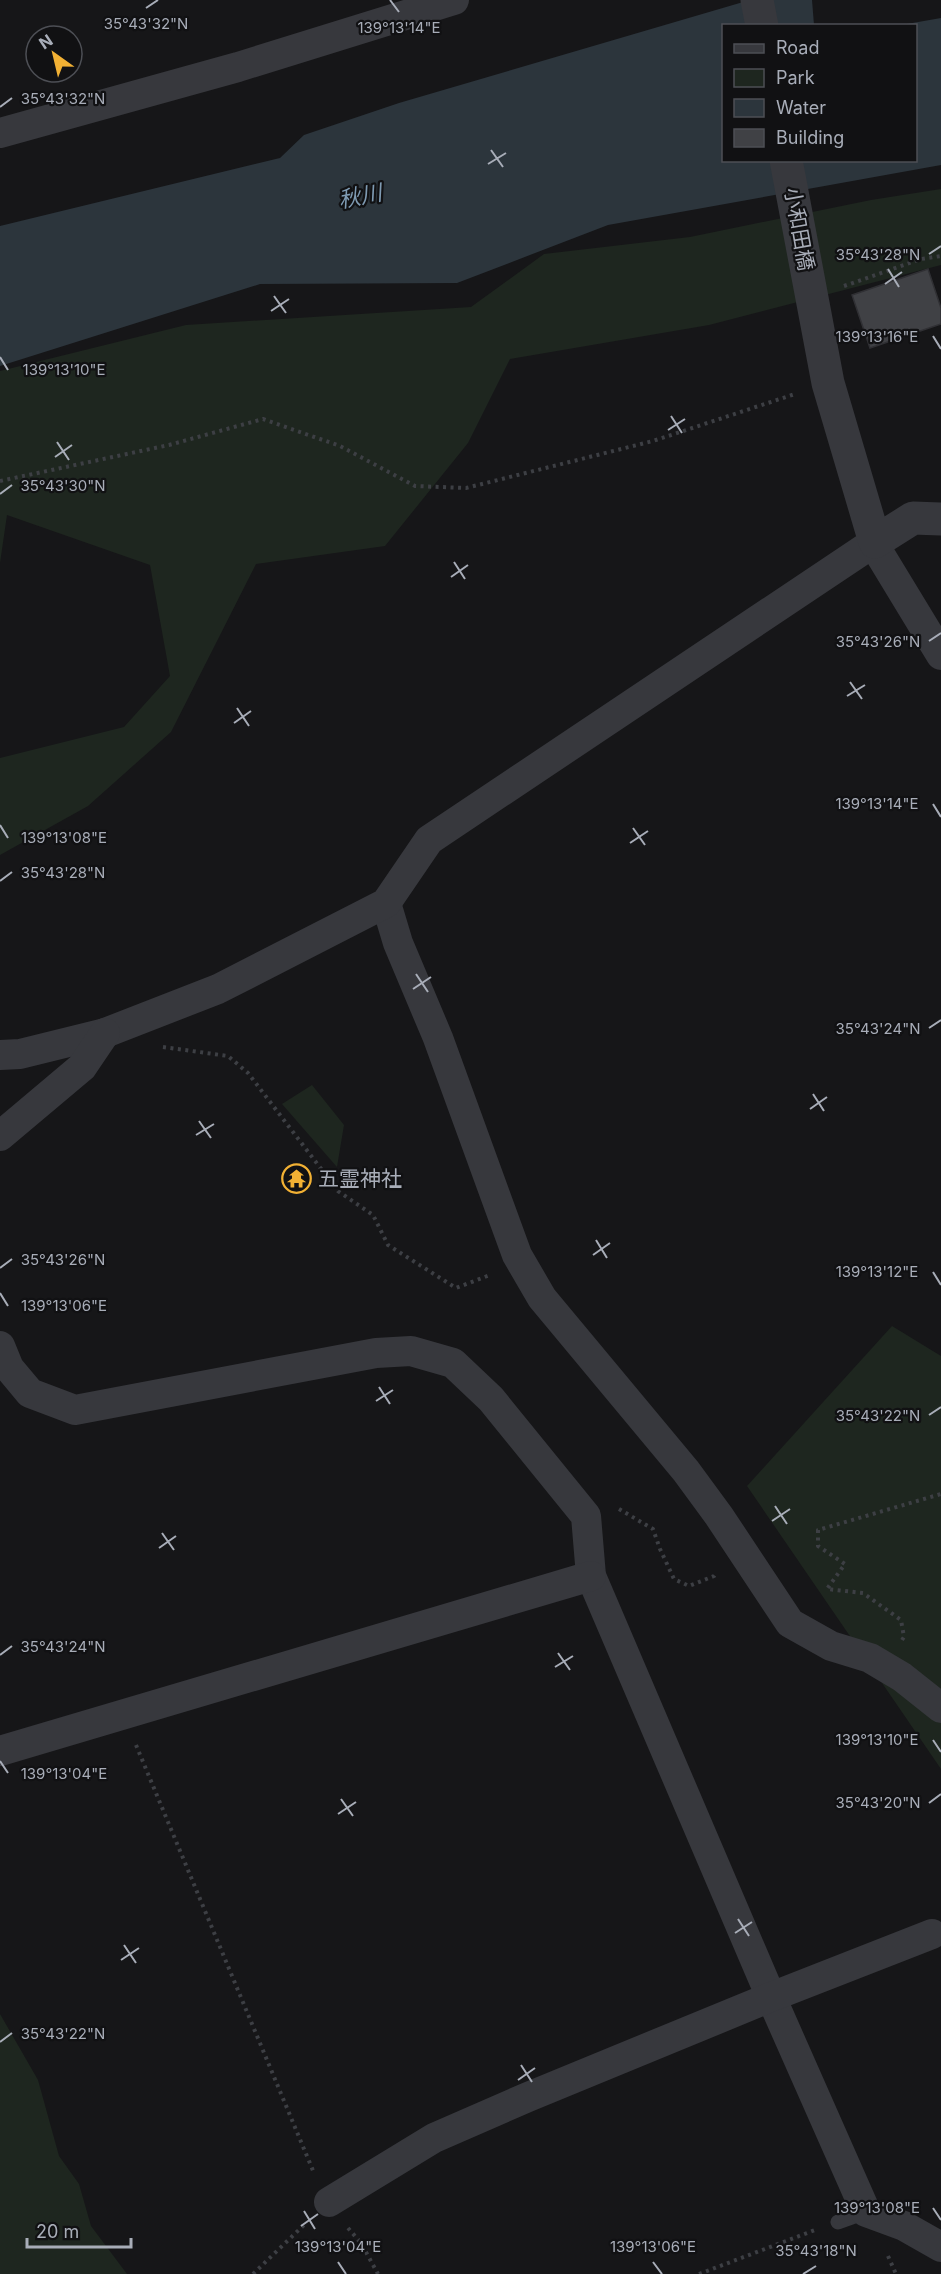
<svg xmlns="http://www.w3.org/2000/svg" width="941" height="2274" font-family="Inter,'Noto Sans JP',sans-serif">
  <rect width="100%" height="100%" fill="#161618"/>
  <!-- green -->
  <g fill="#1e261f">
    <path d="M941,189V265L709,325L510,359L468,443L385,546L256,564L171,732L88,806L0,855V758L124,727L170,676L150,565L7,515L0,563V371L186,325L471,307L544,254L690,237L871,200Z"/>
    <path d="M312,1085L344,1125L337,1167L282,1104Z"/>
    <path d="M892,1326L941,1356V1769L747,1486Z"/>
    <path d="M0,2014L38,2080L59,2156L79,2184L91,2226L127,2274H0Z"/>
  </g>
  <!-- water -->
  <path fill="#2c353c" d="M750,0H812L814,25L724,26V160H916V26L901,25L941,18V165L608,225L457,283L260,284L0,366V226L280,158L304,135L399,103Z"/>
  <!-- building -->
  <path fill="#404145" stroke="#303034" stroke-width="1.5" d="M928,269L941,308V324L870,348L852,295Z"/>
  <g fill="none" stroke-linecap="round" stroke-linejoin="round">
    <!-- path -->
    <g stroke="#3d3f44" stroke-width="4" stroke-dasharray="3 4.5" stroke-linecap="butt">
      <path d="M844,286L921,259L941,256"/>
      <path d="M0,481L169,445L263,419L340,446L415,486L466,488L653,441L795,394"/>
      <path d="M163,1047L228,1056L248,1073L338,1191L373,1215L388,1245L456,1288L490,1275"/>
      <path d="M619,1509L653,1529L660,1549L674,1579L689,1586L714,1576L717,1572"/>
      <path d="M902,1640L904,1637L901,1620L863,1593L827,1589L845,1564L818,1546V1530L941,1494"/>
      <path d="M136,1745L314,2173"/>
      <path d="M348,2228L361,2243L378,2274"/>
      <path d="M888,2256L896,2274"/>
      <path d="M253,2274L306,2223"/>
      <path d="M699,2274L815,2230"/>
    </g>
    <!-- service -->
    <path stroke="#37383d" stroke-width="15" d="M838,2222L866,2212"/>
    <!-- minor -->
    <g stroke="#37383d" stroke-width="30">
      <path d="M0,133L238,67L454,0"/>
      <path d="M386,903L398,943L438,1038L517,1255L542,1298L686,1471L719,1516L790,1623L831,1646L870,1658L902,1677L941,1708"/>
      <path d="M0,1055L20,1054L105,1033L218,989L386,903L429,840L873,543L941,655"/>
      <path d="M0,1136L82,1067L105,1033"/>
      <path d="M0,1346L9,1368L30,1393L75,1410L376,1353L411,1351L453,1363L491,1399L586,1516L591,1576L771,1997L866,2212L904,2226L941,2247"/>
      <path d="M0,1751L591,1576"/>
      <path d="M329,2202L434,2138L528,2097L771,1997L932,1934"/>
    </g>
    <!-- tertiary -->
    <g stroke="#37383d" stroke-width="33">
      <path d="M757,0L762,26"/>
      <path d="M786,160L828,383L875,542L913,518L941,519"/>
    </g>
  </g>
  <!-- ticks -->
  <path fill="none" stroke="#a8adb8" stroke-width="2" d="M390,0L399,12M146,8L158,0M0,107L12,98M491,150L503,167M488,164L506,153M929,254L941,246M888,269L899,287M885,284L902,272M274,296L286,313M271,311L289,299M933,336L941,349M0,357L8,370M671,416L682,433M668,430L685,419M57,442L69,460M55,457L72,445M0,494L12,485M454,562L465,579M451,577L468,565M929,641L941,633M850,682L862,699M847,696L865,685M237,708L249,726M234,723L251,711M933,804L941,817M0,825L8,838M633,828L645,845M630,843L648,831M0,881L12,872M416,974L428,992M413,989L431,977M929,1028L941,1020M813,1094L824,1111M810,1109L827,1097M199,1121L211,1138M196,1135L214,1124M596,1240L607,1258M593,1255L610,1243M0,1268L12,1259M933,1272L941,1285M0,1293L8,1306M379,1387L390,1404M376,1401L393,1390M929,1415L941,1407M775,1506L787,1524M772,1521L790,1509M162,1533L174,1550M159,1548L176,1536M558,1653L570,1670M0,1655L12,1646M555,1667L573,1656M933,1740L941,1752M0,1761L8,1773M341,1799L353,1816M929,1803L941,1794M338,1814L356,1802M738,1919L749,1936M735,1933L752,1922M124,1945L136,1963M121,1960L139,1948M0,2042L12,2033M521,2065L532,2082M518,2080L535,2068M933,2208L941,2220M304,2211L315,2229M301,2226L318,2214M338,2262L346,2274M653,2262L662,2274M803,2274L816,2266"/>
  <!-- icons -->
  <defs>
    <symbol id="temple-ring" viewBox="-11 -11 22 22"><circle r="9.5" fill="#111113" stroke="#f2b134" stroke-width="1.5"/><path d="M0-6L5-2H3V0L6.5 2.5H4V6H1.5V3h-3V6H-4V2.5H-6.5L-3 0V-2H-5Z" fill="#f2b134"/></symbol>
  </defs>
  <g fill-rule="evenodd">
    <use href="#temple-ring" x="280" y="1162" width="33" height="33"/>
  </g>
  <g text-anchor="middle" stroke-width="4.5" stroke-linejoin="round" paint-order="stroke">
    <!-- street labels -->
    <g font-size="21" fill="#a8adb8" stroke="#111113">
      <text transform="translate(799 229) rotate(80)" y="7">小和田橋</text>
    </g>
    <!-- poi labels -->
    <g font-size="21" fill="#a8adb8" stroke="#111113" text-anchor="start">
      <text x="318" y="1186">五霊神社</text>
    </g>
    <!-- water labels -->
    <g font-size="22" font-style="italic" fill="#7f9bb3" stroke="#111113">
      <text transform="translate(360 196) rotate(-11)" y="8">秋川</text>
    </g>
  </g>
  <g font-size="15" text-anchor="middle" fill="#a8adb8" stroke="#111113" stroke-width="4.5" stroke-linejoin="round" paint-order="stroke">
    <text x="146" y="29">35°43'32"N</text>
    <text x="399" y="33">139°13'14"E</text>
    <text x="63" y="104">35°43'32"N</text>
    <text x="878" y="260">35°43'28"N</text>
    <text x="877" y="342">139°13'16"E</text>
    <text x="64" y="375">139°13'10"E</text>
    <text x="63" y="491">35°43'30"N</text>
    <text x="878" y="647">35°43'26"N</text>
    <text x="877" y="809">139°13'14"E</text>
    <text x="64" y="843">139°13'08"E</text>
    <text x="63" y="878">35°43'28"N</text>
    <text x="878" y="1034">35°43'24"N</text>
    <text x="63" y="1265">35°43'26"N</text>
    <text x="877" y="1277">139°13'12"E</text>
    <text x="64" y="1311">139°13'06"E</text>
    <text x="878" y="1421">35°43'22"N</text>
    <text x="63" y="1652">35°43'24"N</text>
    <text x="877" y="1745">139°13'10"E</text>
    <text x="64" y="1779">139°13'04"E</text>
    <text x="878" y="1808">35°43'20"N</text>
    <text x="63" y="2039">35°43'22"N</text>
    <text x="877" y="2213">139°13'08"E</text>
    <text x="338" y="2252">139°13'04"E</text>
    <text x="653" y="2252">139°13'06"E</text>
    <text x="816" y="2256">35°43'18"N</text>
  </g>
  <!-- legend -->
  <rect x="722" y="24" width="195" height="138" fill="#111113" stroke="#4d4f55" stroke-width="1.5"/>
  <rect x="734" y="44" width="30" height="9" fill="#37383d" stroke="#4d4f55" stroke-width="1.5"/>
  <text x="776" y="54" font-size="18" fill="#a8adb8">Road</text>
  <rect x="734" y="69" width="30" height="18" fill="#1e261f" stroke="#4d4f55" stroke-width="1.5"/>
  <text x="776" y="84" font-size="18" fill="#a8adb8">Park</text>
  <rect x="734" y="99" width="30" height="18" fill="#2c353c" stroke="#4d4f55" stroke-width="1.5"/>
  <text x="776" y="114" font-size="18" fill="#a8adb8">Water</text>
  <rect x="734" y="129" width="30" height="18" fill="#404145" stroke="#4d4f55" stroke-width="1.5"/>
  <text x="776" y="144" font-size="18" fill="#a8adb8">Building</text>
  <!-- north arrow -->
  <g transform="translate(54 54) rotate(326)"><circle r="28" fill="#111113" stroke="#4d4f55" stroke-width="1.5"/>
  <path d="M0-4.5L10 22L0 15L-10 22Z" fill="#f2b134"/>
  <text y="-9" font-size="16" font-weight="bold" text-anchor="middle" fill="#a8adb8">N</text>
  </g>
  <!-- scale -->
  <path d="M27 2238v9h104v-9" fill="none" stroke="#a8adb8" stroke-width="3"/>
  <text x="36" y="2238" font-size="18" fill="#a8adb8" stroke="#111113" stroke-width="4.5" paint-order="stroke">20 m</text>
</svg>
